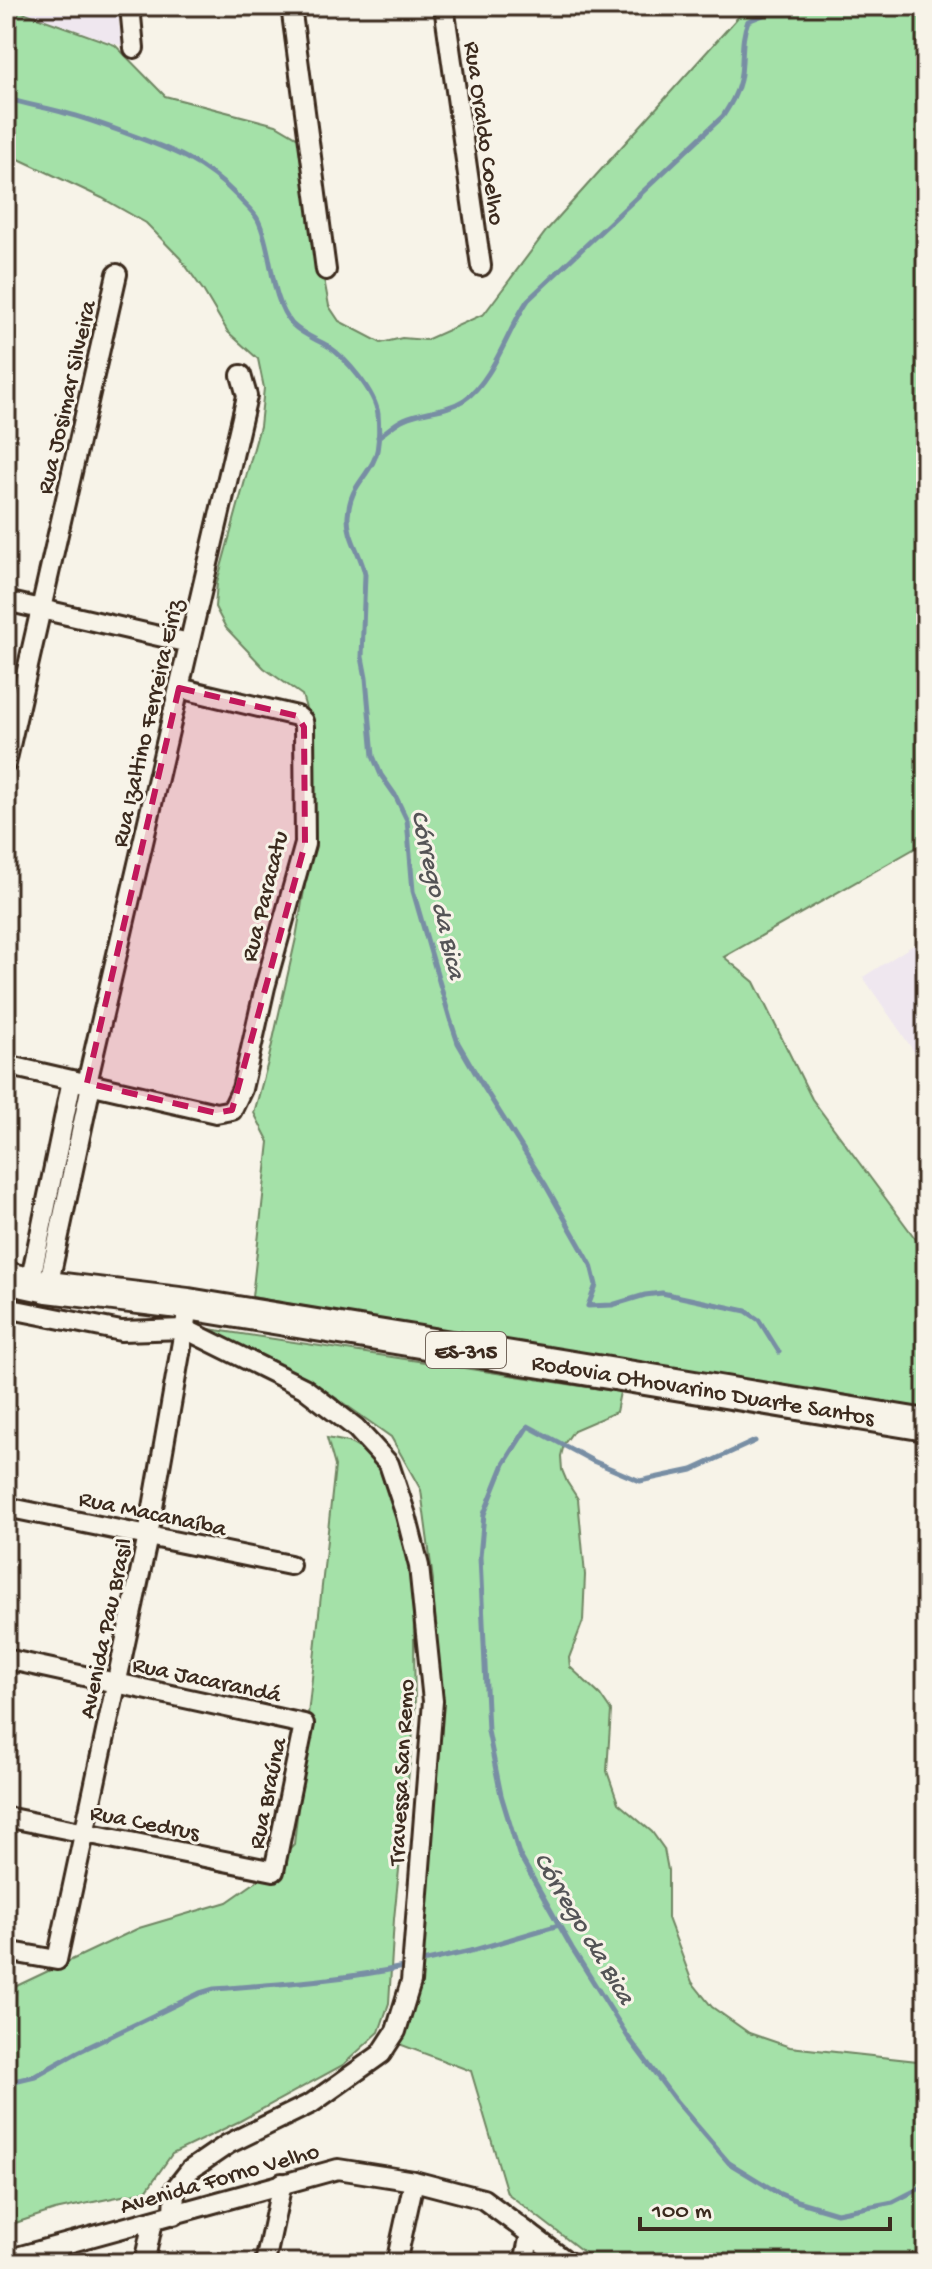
<svg xmlns="http://www.w3.org/2000/svg" width="932" height="2269" font-family="'Gochi Hand',sans-serif">
  <rect width="100%" height="100%" fill="#f7f3e8"/>
  <filter id="ink" filterUnits="userSpaceOnUse"><feTurbulence type="fractalNoise" baseFrequency=".0125" numOctaves="2"/><feDisplacementMap in="SourceGraphic" scale="16" xChannelSelector="R" yChannelSelector="G"/><feConvolveMatrix kernelMatrix="1 2 1 2 8 2 1 2 1" color-interpolation-filters="sRGB"/></filter>
  <g filter="url(#ink)">
    <!-- built -->
    <g fill="#efe7ef">
      <path d="M6,6H117L122,46Z"/>
      <path d="M926,937V1069L863,977Z"/>
    </g>
    <!-- green -->
    <g fill="#a4e1a8" stroke="#708663" stroke-width="2">
      <path d="M6,6L115,45L165,96L276,125L298,138L329,306L339,321L381,343L402,338L426,340L484,314L547,230L748,6H872L885,17L895,6H926V842L724,957L754,982L812,1099L926,1253V1412L750,1381L578,1355L252,1297L269,1142L254,1113L268,1062L296,938L315,825L314,735L302,695L264,668L226,628L215,607L217,582L260,426L264,388L258,359L228,332L203,290L180,258L146,223L102,198L6,153Z"/>
      <path d="M209,1329L620,1392L616,1412L574,1430L564,1444L561,1456L562,1470L567,1482L578,1499L585,1575L583,1621L569,1658L570,1667L600,1695L611,1711L607,1771L618,1803L652,1832L664,1849L668,1870V1918L692,1982L712,2007L749,2033L790,2047L926,2062V2263H598L507,2193L471,2071L399,2044L408,2018L434,1644L433,1580L421,1490L391,1437L322,1388Z"/>
      <path d="M327,1438L348,1442L375,1457L398,1500L413,1573L415,1712L394,1919L389,2003L379,2032L343,2065L240,2121L172,2154L146,2191L55,2210L6,2226V1991L139,1928L227,1902L260,1879L294,1844L335,1466Z"/>
    </g>
    <g fill="none" stroke-linecap="round" stroke-linejoin="round">
      <!-- stream -->
      <g stroke="#788ea4" stroke-width="5">
        <path d="M6,98C26,105 45,107 65,113C85,118 104,125 123,132C170,149 202,160 238,197C244,204 254,212 258,220C273,250 269,297 292,324C303,335 316,339 328,346C346,358 375,392 378,414C379,427 380,450 373,462C362,483 350,488 348,516C347,537 361,554 365,574L362,657L366,678L373,756L381,775L395,795L407,820L413,891L450,1019L458,1043L483,1086L545,1184L591,1265L596,1285L588,1306L612,1305L645,1295L662,1293L746,1311L759,1320L779,1352"/>
        <path d="M378,437C387,431 395,423 404,419C423,410 445,412 464,400C493,381 508,329 528,300L723,116C730,105 737,94 740,80C744,61 740,40 748,21L786,6"/>
        <path d="M755,1441L692,1470L640,1481L593,1461L528,1426L504,1464L484,1514L480,1557L488,1731L501,1795L519,1854L572,1948L628,2037L676,2101L729,2163L778,2193L797,2201L837,2213L893,2202L926,2185"/>
        <path d="M418,1963L471,1951L559,1925"/>
        <path d="M6,2083L35,2076L78,2052L200,1993L214,1989C279,1984 344,1980 408,1966"/>
      </g>
      <defs>
        <g id="street">
          <path d="M130,6L134,48"/>
          <path d="M291,6L326,270"/>
          <path d="M444,6L481,266"/>
          <path d="M6,601L189,643"/>
          <path d="M6,763L117,274"/>
          <path d="M6,1065L216,1113L232,1110L242,1089L265,987L305,844L304,727L303,721L297,716L179,688"/>
          <path d="M87,1083L247,396L241,375"/>
          <path d="M30,1283L72,1080"/>
          <path d="M48,1287L91,1085"/>
          <path d="M6,1308L121,1331L185,1329L304,1388L356,1428L389,1464L406,1515L419,1566L433,1701L411,1982L396,2031L381,2054L312,2103L228,2144L190,2170L175,2189L174,2215"/>
          <path d="M6,1507L290,1565"/>
          <path d="M6,1659L304,1724L274,1871L6,1817"/>
          <path d="M6,1951L57,1960L148,1536L186,1319"/>
          <path d="M6,2260L338,2169L414,2181L483,2199L569,2263"/>
          <path d="M144,2263L153,2221"/>
          <path d="M265,2263L282,2183"/>
          <path d="M396,2263L414,2181"/>
          <path d="M524,2263L530,2234"/>
        </g>
        <g id="primary">
          <path id="s1" d="M6,1278L48,1287L188,1304L926,1425"/>
        </g>
      </defs>
      <!-- street casing -->
      <use href="#street" stroke="#3b2a1e" stroke-width="24"/>
      <!-- primary casing -->
      <use href="#primary" stroke="#3b2a1e" stroke-width="36"/>
      <!-- street -->
      <use href="#street" stroke="#f7f3e8" stroke-width="18"/>
      <!-- primary -->
      <use href="#primary" stroke="#f7f3e8" stroke-width="30"/>
    </g>
  </g>
  <!-- marked area -->
  <path fill="#c2185b" fill-opacity="0.2" stroke="#c2185b" stroke-width="6" stroke-dasharray="16 10" stroke-linejoin="round" d="M179,688L297,716L304,727L305,844L232,1110L216,1113L87,1083Z"/>
  <g text-anchor="middle" stroke-width="6" stroke-linejoin="round" paint-order="stroke">
    <!-- shield labels -->
    <rect fill="#f7f3e8" stroke="#73665b" stroke-width="2" x="426" y="1332" width="80" height="36" rx="6"/>
    <g font-size="22" font-weight="bold" fill="#3b2a1e">
      <text x="466" y="1358">ES-315</text>
    </g>
    <!-- street labels -->
    <g font-size="24" fill="#3b2a1e" stroke="#f7f3e8">
      <text transform="translate(486 133) rotate(82)" y="8">Rua Oraldo Coelho</text>
      <text transform="translate(65 397) rotate(-77)" y="8">Rua Josimar Silveira</text>
      <text transform="translate(146 723) rotate(-77)" y="8">Rua Izaltino Ferreira Eiriz</text>
      <text transform="translate(263 896) rotate(-76)" y="8">Rua Paracatu</text>
      <text dy="8" stroke="none"><textPath href="#s1" startOffset="706">Rodovia Othovarino Duarte Santos</textPath></text>
      <text transform="translate(153 1512) rotate(12)" y="8">Rua Macanaíba</text>
      <text transform="translate(104 1628) rotate(-78)" y="8">Avenida Pau Brasil</text>
      <text transform="translate(207 1678) rotate(12)" y="8">Rua Jacarandá</text>
      <text transform="translate(400 1772) rotate(-87)" y="8">Travessa San Remo</text>
      <text transform="translate(266 1793) rotate(-78)" y="8">Rua Braúna</text>
      <text transform="translate(145 1821) rotate(11)" y="8">Rua Cedrus</text>
      <text transform="translate(219 2177) rotate(-16)" y="8">Avenida Forno Velho</text>
    </g>
    <!-- water labels -->
    <g font-size="26" font-style="italic" fill="#545456" stroke="#f7f3e8">
      <text transform="translate(440 894) rotate(77)" y="9">Córrego da Bica</text>
      <text transform="translate(586 1927) rotate(59)" y="9">Córrego da Bica</text>
    </g>
  </g>
  <!-- margin -->
  <rect width="932" height="2269" fill="none" stroke="#f7f3e8" stroke-width="32"/>
  <rect x="16" y="16" width="900" height="2237" fill="none" stroke="#3b2a1e" stroke-width="3" filter="url(#ink)"/>
  <!-- scale -->
  <path d="M640 2217v12h250v-12" fill="none" stroke="#3b2a1e" stroke-width="4"/>
  <text x="652" y="2217" font-size="24" fill="#3b2a1e" stroke="#f7f3e8" stroke-width="6" paint-order="stroke">100 m</text>
</svg>
